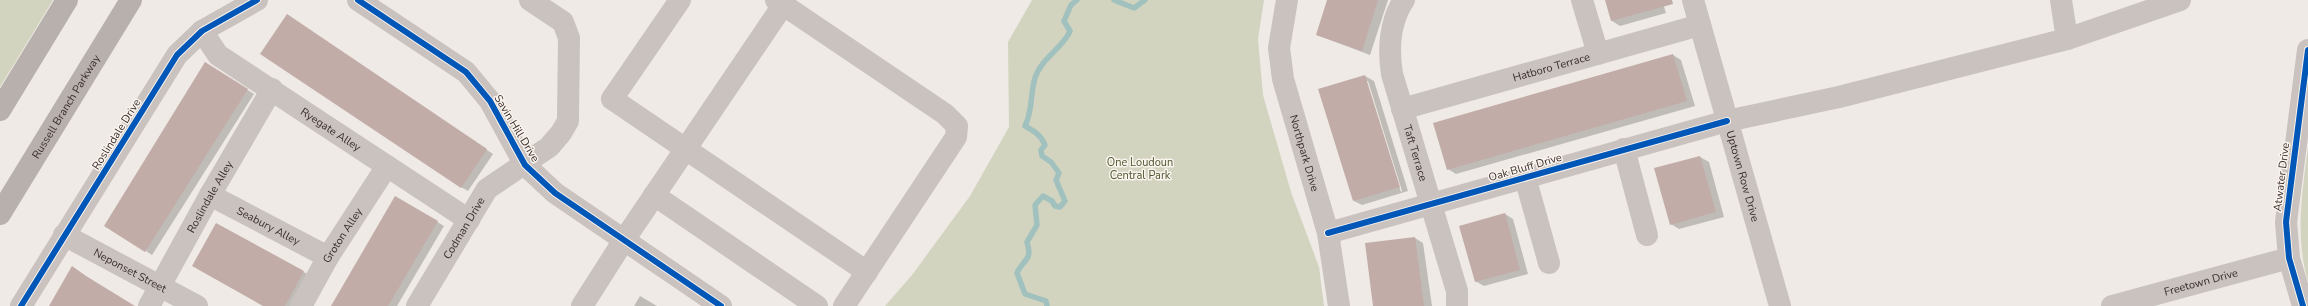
<svg xmlns="http://www.w3.org/2000/svg" width="2308" height="306" font-family="'Nunito Sans',sans-serif">
  <rect width="100%" height="100%" fill="#efeae5"/>
  <!-- green -->
  <g fill="#d2d4c0">
    <path d="M0,0H53L0,87Z"/>
    <path d="M1032,0H1264L1258,39L1263,95L1291,192L1319,267L1324,306H885L912,275L970,196L1009,127L1008,42Z"/>
    <path d="M2308,147V282C2295,236 2302,193 2308,147Z"/>
  </g>
  <!-- shadow -->
  <g fill="#0003" fill-rule="evenodd">
    <path d="M1328,0H1388L1370,55L1317,35Z"/>
    <path d="M1606,0H1662L1666,13L1620,26L1612,21Z"/>
    <path d="M294,20L493,154L468,191L461,187Z"/>
    <path d="M1673,55L1681,60L1695,106L1456,174L1448,169Z"/>
    <path d="M212,68L254,94L152,255L146,251Z"/>
    <path d="M1365,76L1374,81L1408,191L1362,205L1354,201ZM1366,81H1368L1402,191L1401,192Z"/>
    <path d="M1700,157L1709,162L1724,217L1679,229L1671,224Z"/>
    <path d="M396,197L444,226L397,306H332Z"/>
    <path d="M1505,214L1513,219L1528,274L1484,286L1475,281Z"/>
    <path d="M216,224L311,276L294,306H264Z"/>
    <path d="M1415,238L1423,243L1432,306H1374Z"/>
    <path d="M640,296L657,306H634Z"/>
  </g>
  <g fill="none" stroke-linecap="round" stroke-linejoin="round">
    <!-- stream -->
    <g stroke="#a1c1be" stroke-width="5.5">
      <path d="M1114,0L1134,8L1145,0"/>
      <path d="M1047,306L1046,301L1025,294L1017,273C1023,259 1033,261 1027,242L1037,225L1035,205L1043,196L1052,201L1055,206L1060,207L1065,201L1056,180L1059,173L1051,162L1042,156L1041,150L1045,145C1041,135 1034,131 1025,126C1033,110 1030,94 1035,78C1041,58 1064,47 1070,31L1064,21L1071,5L1077,0"/>
    </g>
  </g>
  <!-- building -->
  <g fill="#c2aca7">
    <path d="M1327,0H1378L1362,51L1316,35Z"/>
    <path d="M1605,0H1672L1673,4L1611,21Z"/>
    <path d="M287,14L487,149L461,188L260,54Z"/>
    <path d="M1673,54L1687,101L1447,170L1433,123Z"/>
    <path d="M205,62L248,89L145,252L104,226Z"/>
    <path d="M1365,75L1400,187L1353,201L1318,89Z"/>
    <path d="M1700,156L1716,212L1670,225L1654,168Z"/>
    <path d="M395,196L438,221L388,306H331Z"/>
    <path d="M1505,213L1520,270L1475,282L1459,226Z"/>
    <path d="M216,223L304,271L285,306H263L192,266Z"/>
    <path d="M1415,237L1424,306H1373L1365,243Z"/>
    <path d="M72,266L86,276L135,306H49Z"/>
  </g>
  <g fill="none" stroke-linecap="round" stroke-linejoin="round">
    <!-- minor -->
    <g stroke="#c9c2be" stroke-width="22">
      <path d="M358,0L466,72L490,101L525,165L555,193L721,306"/>
      <path d="M680,0L612,99L867,272"/>
      <path d="M776,0L945,114L957,126L956,137L844,306"/>
      <path id="s1" d="M1287,0L1279,48L1283,79L1328,233L1339,306"/>
      <path id="s2" d="M1404,0C1390,21 1388,49 1392,74L1457,291V306"/>
      <path d="M1582,0L1598,54"/>
      <path id="s3" d="M1693,0L1780,306"/>
      <path d="M2061,0L2067,39"/>
      <path id="s4" d="M202,31L218,55L469,220"/>
      <path id="s5" d="M1402,109L1700,25"/>
      <path d="M1624,149L1647,235"/>
      <path d="M1525,177L1549,263"/>
      <path id="s6" d="M210,195L328,257"/>
      <path d="M654,195L817,306"/>
      <path d="M1328,233L1727,121L1839,97L2067,39L2180,0"/>
      <path id="s7" d="M64,235L197,306"/>
      <path d="M21,306L177,55L202,31L257,0"/>
      <path id="s8" d="M149,306L210,195L272,89"/>
      <path id="s9" d="M301,306L328,257L387,166"/>
      <path id="s10" d="M417,306L487,189L549,147L561,133L568,121L569,38L563,22L530,0"/>
      <path d="M582,306L624,240L783,5"/>
      <path id="s11" d="M2112,306L2289,258"/>
      <path d="M2303,306L2289,258L2286,222L2308,50"/>
    </g>
    <!-- major -->
    <g stroke="#b8b0ad" stroke-width="22">
      <path d="M0,110L67,0"/>
      <path id="s12" d="M0,214L131,0"/>
    </g>
    <defs>
      <g id="cycleway">
        <path d="M358,0L466,72L490,101L525,165L555,193L721,306"/>
        <path d="M1328,233L1727,121"/>
        <path d="M21,306L177,55L202,31L257,0"/>
        <path d="M2303,306L2289,258L2286,222L2308,50"/>
      </g>
    </defs>
    <!-- cycleway casing -->
    <use href="#cycleway" stroke="#faf3ee" stroke-width="8"/>
    <!-- cycleway -->
    <use href="#cycleway" stroke="#0057b8" stroke-width="6"/>
  </g>
  <g text-anchor="middle" stroke-width="3" stroke-linejoin="round" paint-order="stroke">
    <!-- street labels -->
    <g font-size="11" fill="#3a2e2b" stroke="#faf3ee">
      <text dy="4" stroke="none"><textPath href="#s5" startOffset="155">Hatboro Terrace</textPath></text>
      <text dy="4" stroke="none"><textPath href="#s12" startOffset="126">Russell Branch Parkway</textPath></text>
      <text transform="translate(517 128) rotate(59)" y="4">Savin Hill Drive</text>
      <text dy="4" stroke="none"><textPath href="#s4" startOffset="164">Ryegate Alley</textPath></text>
      <text transform="translate(116 134) rotate(-58)" y="4">Roslindale Drive</text>
      <text dy="4" stroke="none"><textPath href="#s1" startOffset="157">Northpark Drive</textPath></text>
      <text dy="4" stroke="none"><textPath href="#s2" startOffset="159">Taft Terrace</textPath></text>
      <text transform="translate(1525 167) rotate(-16)" y="4">Oak Bluff Drive</text>
      <text dy="4" stroke="none"><textPath href="#s3" startOffset="183">Uptown Row Drive</textPath></text>
      <text transform="translate(2281 177) rotate(-83)" y="4">Atwater Drive</text>
      <text dy="4" stroke="none"><textPath href="#s8" startOffset="125">Roslindale Alley</textPath></text>
      <text dy="4" stroke="none"><textPath href="#s6" startOffset="66">Seabury Alley</textPath></text>
      <text dy="4" stroke="none"><textPath href="#s10" startOffset="91">Codman Drive</textPath></text>
      <text dy="4" stroke="none"><textPath href="#s9" startOffset="82">Groton Alley</textPath></text>
      <text dy="4" stroke="none"><textPath href="#s7" startOffset="75">Neponset Street</textPath></text>
      <text dy="4" stroke="none"><textPath href="#s11" startOffset="92">Freetown Drive</textPath></text>
    </g>
    <!-- park labels -->
    <g font-size="11" fill="#4d582f" stroke="#faf3ee">
      <text x="1140" y="166">One Loudoun<tspan x="1140" dy="13">Central Park</tspan></text>
    </g>
  </g>
</svg>
